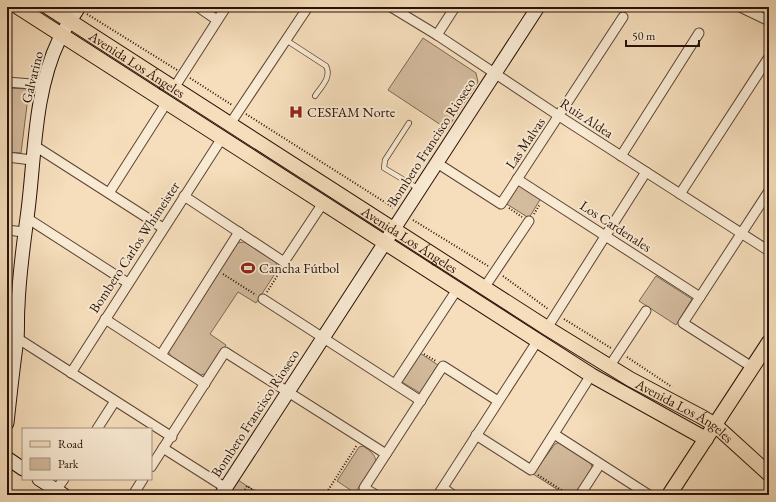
<svg xmlns="http://www.w3.org/2000/svg" width="776" height="502" font-family="'EB Garamond',serif">
  <rect width="100%" height="100%" fill="#f6debc"/>
  <filter id="stains"><feTurbulence type="fractalNoise" baseFrequency=".005" numOctaves="4"/><feColorMatrix values="0 0 0 0 .2 0 0 0 0 .09 0 0 0 0 .02 0 0 0 .5 -.17"/></filter>
  <radialGradient id="worn" r=".72"><stop offset=".6" stop-color="#630" stop-opacity="0"/><stop offset="1" stop-color="#630" stop-opacity=".3"/></radialGradient>
  <!-- green -->
  <g fill="#d3bb9d" stroke="#7e6652">
    <path d="M423,38L476,73L478,82L447,129L388,90Z"/>
    <path d="M7,88L29,89L21,153L7,152Z"/>
    <path d="M517,183L541,198L529,218L505,203Z"/>
    <path d="M244,242L276,262L278,269L256,303L238,292L210,334L226,345L208,373L201,375L171,356L167,350L236,243Z"/>
    <path d="M656,276L692,299L676,325L639,301Z"/>
    <path d="M420,353L438,365L420,393L402,382Z"/>
    <path d="M560,442L590,462L593,469L575,495H566L533,474L555,444Z"/>
    <path d="M363,446C369,450 375,454 376,461L355,493L337,481L359,447Z"/>
    <path d="M238,480L261,495H228Z"/>
  </g>
  <g fill="none" stroke-linecap="round" stroke-linejoin="round">
    <defs>
      <g id="service">
        <path d="M286,40L326,66C332,77 321,87 315,96"/>
        <path d="M409,123L385,160L384,168L419,189"/>
      </g>
      <g id="minor">
        <path d="M198,7L217,20"/>
        <path d="M391,7L437,35L559,116L769,251"/>
        <path d="M740,7L769,21"/>
        <path d="M437,35L455,7"/>
        <path d="M7,82L44,85"/>
        <path d="M174,88L226,7"/>
        <path d="M230,124L308,7"/>
        <path d="M35,146L163,228"/>
        <path d="M621,156L699,33"/>
        <path d="M7,157L32,160"/>
        <path d="M437,163L501,204L623,17"/>
        <path d="M517,179L700,297"/>
        <path d="M109,193L167,102"/>
        <path d="M680,194L769,57"/>
        <path d="M184,196L284,262L323,203"/>
        <path d="M27,218L128,283"/>
        <path d="M7,230L24,232"/>
        <path d="M484,288L529,221"/>
        <path d="M263,299L421,401"/>
        <path d="M7,304L18,305"/>
        <path d="M105,319L205,384"/>
        <path d="M547,328L646,172"/>
        <path d="M17,338L172,437"/>
        <path d="M161,355L239,232"/>
        <path d="M609,367L646,311"/>
        <path d="M752,367L683,323L769,191"/>
        <path d="M71,373L222,138"/>
        <path d="M395,384L458,288"/>
        <path d="M97,429L115,401"/>
        <path d="M554,434L649,495"/>
        <path d="M476,435L531,470L591,375"/>
        <path d="M163,448L226,488"/>
        <path d="M151,467L225,352L386,454"/>
        <path d="M443,488L453,495"/>
        <path d="M56,490L64,479"/>
        <path d="M133,495L143,479"/>
        <path d="M376,495L364,488L443,366L498,401"/>
        <path d="M438,495L538,340"/>
        <path d="M580,495L600,464"/>
      </g>
      <g id="secondary">
        <path d="M7,423C10,395 13,367 17,339C18,328 17,317 18,306C19,276 23,247 27,218C35,161 33,94 59,40C64,29 72,18 79,7"/>
        <path d="M7,458L23,469"/>
        <path d="M39,479L64,495"/>
        <path d="M221,495L538,7"/>
      </g>
      <g id="primary">
        <path d="M18,7L591,375L706,439"/>
        <path id="s1" d="M48,7L547,328L630,379L702,417L715,425L769,474"/>
        <path d="M669,495L769,342"/>
      </g>
    </defs>
    <!-- service casing -->
    <use href="#service" stroke="#5c4434" stroke-width="6"/>
    <!-- minor casing -->
    <use href="#minor" stroke="#5c4434" stroke-width="11"/>
    <!-- secondary casing -->
    <use href="#secondary" stroke="#281107" stroke-width="15"/>
    <!-- primary casing -->
    <use href="#primary" stroke="#281107" stroke-width="16"/>
    <!-- path -->
    <g stroke="#281107" stroke-width="2" stroke-dasharray="1 2" stroke-linecap="butt">
      <path d="M87,14L177,70"/>
      <path d="M190,78L232,105"/>
      <path d="M246,114L394,208"/>
      <path d="M509,208L522,217"/>
      <path d="M534,214L540,204"/>
      <path d="M413,220L488,266"/>
      <path d="M223,274L256,295"/>
      <path d="M503,276L548,309"/>
      <path d="M267,292L281,270"/>
      <path d="M564,319L611,348"/>
      <path d="M424,354L436,361"/>
      <path d="M627,357L672,387"/>
      <path d="M538,475L569,495"/>
      <path d="M242,495L247,486L261,495"/>
      <path d="M325,495L357,445"/>
    </g>
    <!-- service -->
    <use href="#service" stroke="#f9ead3" stroke-width="4.5"/>
    <!-- minor -->
    <use href="#minor" stroke="#f9ead3" stroke-width="9"/>
    <!-- secondary -->
    <use href="#secondary" stroke="#f9ead3" stroke-width="13"/>
    <!-- primary -->
    <use href="#primary" stroke="#f6debc" stroke-width="14"/>
  </g>
  <!-- icons -->
  <defs>
    <symbol id="hospital-bare" viewBox="-9 -9 18 18"><path d="M-5-5h3v3.5h4V-5h3V5h-3V1.5h-4V5h-3Z" fill="#8f2418" stroke="#f9ead3" stroke-width="2.5" paint-order="stroke"/></symbol>
    <symbol id="stadium-bare" viewBox="-9 -9 18 18"><path d="M0-5a6.5 5 0 1 0 0 10a6.5 5 0 1 0 0-10ZM-3.5-1.8h7v3.6h-7Z" fill="#8f2418" stroke="#f9ead3" stroke-width="2.5" paint-order="stroke"/></symbol>
  </defs>
  <g fill-rule="evenodd">
    <use href="#hospital-bare" x="286" y="102" width="20" height="20"/>
    <use href="#stadium-bare" x="238" y="258" width="20" height="20"/>
  </g>
  <g text-anchor="middle" stroke-width="4" stroke-linejoin="round" paint-order="stroke">
    <!-- street labels -->
    <g font-size="14" fill="#281107" stroke="#f9ead3">
      <text dy="5" stroke="none"><textPath href="#s1" startOffset="106">Avenida Los Ángeles</textPath></text>
      <text transform="translate(32 77) rotate(-76)" y="5">Galvarino</text>
      <text transform="translate(587 118) rotate(33)" y="5">Ruiz Aldea</text>
      <text transform="translate(431 142) rotate(-57)" y="5">Bombero Francisco Rioseco</text>
      <text transform="translate(525 143) rotate(-56)" y="5">Las Malvas</text>
      <text transform="translate(616 226) rotate(33)" y="5">Los Cardenales</text>
      <text dy="5" stroke="none"><textPath href="#s1" startOffset="430">Avenida Los Ángeles</textPath></text>
      <text transform="translate(134 247) rotate(-57)" y="5">Bombero Carlos Whimeister</text>
      <text dy="5" stroke="none"><textPath href="#s1" startOffset="754">Avenida Los Ángeles</textPath></text>
      <text transform="translate(255 413) rotate(-57)" y="5">Bombero Francisco Rioseco</text>
    </g>
    <!-- poi labels -->
    <g font-size="14" fill="#281107" stroke="#f9ead3" text-anchor="start">
      <text x="307" y="117">CESFAM Norte</text>
      <text x="259" y="273">Cancha Fútbol</text>
    </g>
  </g>
  <!-- margin -->
  <rect width="776" height="502" fill="none" stroke="#f6debc" stroke-width="24"/>
  <rect x="8" y="8" width="760" height="486" fill="none" stroke="#281107" stroke-width="2"/>
  <rect x="12" y="12" width="752" height="478" fill="none" stroke="#281107"/>
  <!-- legend -->
  <rect x="22" y="428" width="130" height="52" fill="#f9ead3" stroke="#a59381"/>
  <rect x="30" y="441" width="20" height="6" fill="#f6debc" stroke="#a59381"/>
  <text x="58" y="448" font-size="12" fill="#281107">Road</text>
  <rect x="30" y="458" width="20" height="12" fill="#d3bb9d" stroke="#a59381"/>
  <text x="58" y="468" font-size="12" fill="#281107">Park</text>
  <!-- scale -->
  <path d="M626 40v6h73v-6" fill="none" stroke="#281107" stroke-width="2"/>
  <text x="632" y="40" font-size="12" fill="#281107" stroke="#f9ead3" stroke-width="3" paint-order="stroke">50 m</text>
  <rect width="100%" height="100%" filter="url(#stains)"/>
  <rect width="100%" height="100%" fill="url(#worn)"/>
</svg>
